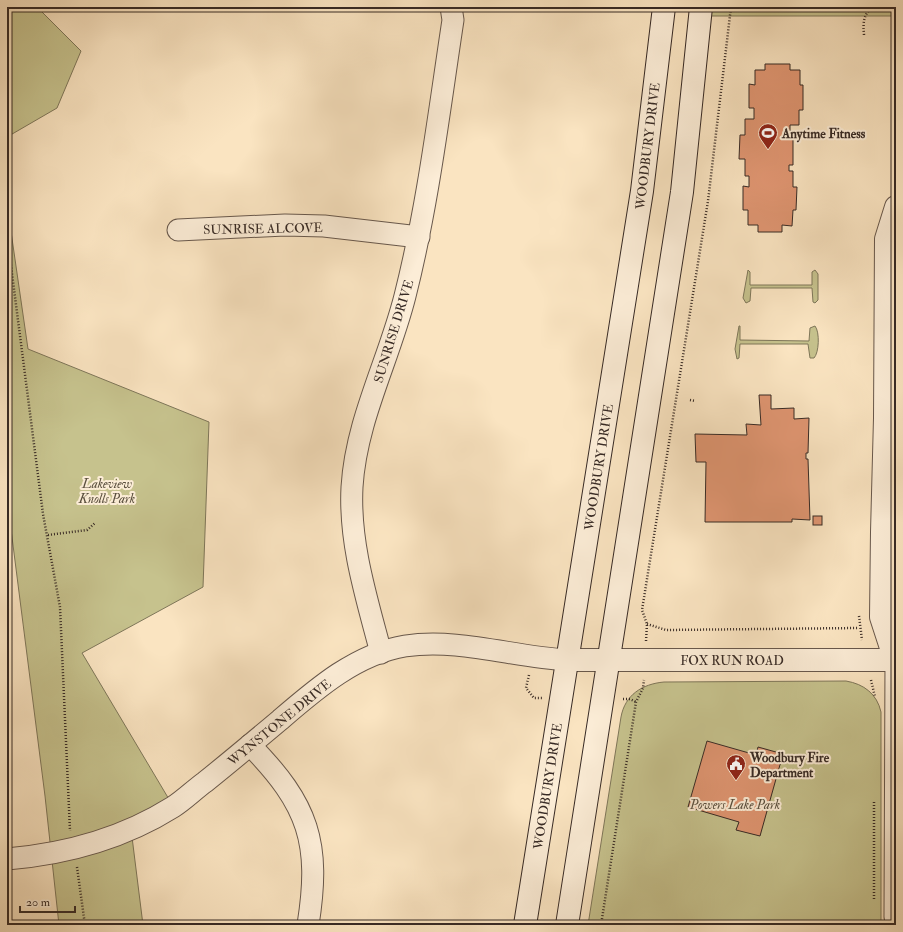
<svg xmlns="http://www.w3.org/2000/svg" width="903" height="932" font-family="'IM FELL Double Pica',serif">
  <rect width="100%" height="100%" fill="#fae4c1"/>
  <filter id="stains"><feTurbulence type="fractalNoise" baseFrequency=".005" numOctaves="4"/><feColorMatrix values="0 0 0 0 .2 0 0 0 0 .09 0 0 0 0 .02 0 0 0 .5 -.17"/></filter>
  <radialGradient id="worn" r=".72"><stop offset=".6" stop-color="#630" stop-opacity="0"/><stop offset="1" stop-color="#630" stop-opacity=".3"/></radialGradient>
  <!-- green -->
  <g fill="#c6c28d" stroke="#7e7659">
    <path d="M7,7H37L81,51L57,108L7,137Z"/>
    <path d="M701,7H896V16H700Z"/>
    <path d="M7,204L28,349L209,422L203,587L82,653L173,806L131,829L143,925H59L45,796L7,498Z"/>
    <path d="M748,270L750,272V285H812V272L815,270L818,274V300L815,303L813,302L812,288H751L750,301L746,303L743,298Z"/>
    <path d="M739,326H740V340L809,341L810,328L815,326C820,332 819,353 814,358H810L808,344H740L739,358L737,359L735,349Z"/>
    <path d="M846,681C864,684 877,694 881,712V925H588L621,717C625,695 642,684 664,682Z"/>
  </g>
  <!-- building -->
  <g fill="#df9571" stroke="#372a25">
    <path d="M765,64H790V70H800V85H803V110H799V125H790V131H793V165H789V171H793V187H797L796,210H793L792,226L782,225V232H758V225H748V210H743V186L749,187V176H745V159H739L740,135H745V119H754V108H749V84L755,85V70H765Z"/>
    <path d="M759,395H771V409L794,408V419L809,418L808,453H806V459H808L810,520L792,519V522H705L706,462H696L695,434L747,435L746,424L761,425Z"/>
    <rect x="813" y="516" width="9" height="9"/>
    <path d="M707,741L756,755L758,747L783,754L760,836L736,830L739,822L688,807Z"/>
  </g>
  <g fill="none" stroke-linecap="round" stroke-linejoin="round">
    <defs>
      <g id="minor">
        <path d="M178,230L285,225L324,226L419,237"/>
        <path d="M381,653C367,599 349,544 352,487C356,420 389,360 405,296C428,205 439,112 453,20L451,7"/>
        <path d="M250,745C309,805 321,843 308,925"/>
        <path d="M7,859C66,854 122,839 173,807C184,800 194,790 205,782C230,762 255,741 280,720C316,689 356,654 405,646C459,638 513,657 567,660"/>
        <path d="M895,917L896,660"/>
      </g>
      <g id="tertiary">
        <path d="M567,660H895"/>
        <path d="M895,660L881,617L882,532L885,418L886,239L896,207"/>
      </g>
      <g id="secondary">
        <path d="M525,925L642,191L664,7"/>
        <path d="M567,925L682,192L701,7"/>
      </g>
    </defs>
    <!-- minor casing -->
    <use href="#minor" stroke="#68584c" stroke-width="23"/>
    <!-- tertiary casing -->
    <use href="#tertiary" stroke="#68584c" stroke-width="24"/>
    <!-- secondary casing -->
    <use href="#secondary" stroke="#372a25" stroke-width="24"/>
    <!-- path -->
    <g stroke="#372a25" stroke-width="2.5" stroke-dasharray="1 2" stroke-linecap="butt">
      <path d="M864,35C863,23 863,14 873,7"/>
      <path d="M7,235L43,514L60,607L70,831"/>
      <path d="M690,400L695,401"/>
      <path d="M48,535L87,530L95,523"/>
      <path d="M859,616L862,640"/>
      <path d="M647,624L666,630L859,628"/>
      <path d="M646,641L647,624L642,610L708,201L731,7"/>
      <path d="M529,675L526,688L534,698H542"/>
      <path d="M871,680L875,697"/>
      <path d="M623,699H630L636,702"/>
      <path d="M77,867L85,925"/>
      <path d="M874,899V800"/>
      <path d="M601,925L636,702L643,688L644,680"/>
    </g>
    <!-- minor -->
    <use href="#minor" stroke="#fcedd7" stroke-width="21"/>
    <!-- tertiary -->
    <use href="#tertiary" stroke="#fcedd7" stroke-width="22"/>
    <!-- secondary -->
    <use href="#secondary" stroke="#fcedd7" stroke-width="22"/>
  </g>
  <!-- icons -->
  <defs>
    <symbol id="stadium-pin" viewBox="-11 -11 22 30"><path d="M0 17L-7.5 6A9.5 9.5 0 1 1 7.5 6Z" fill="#8f2418" stroke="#fcedd7"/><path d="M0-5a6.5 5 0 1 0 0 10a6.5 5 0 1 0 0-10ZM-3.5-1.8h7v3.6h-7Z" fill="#fff"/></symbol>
    <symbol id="civic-pin" viewBox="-11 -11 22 30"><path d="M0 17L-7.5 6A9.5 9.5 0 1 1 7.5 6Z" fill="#8f2418" stroke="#fcedd7"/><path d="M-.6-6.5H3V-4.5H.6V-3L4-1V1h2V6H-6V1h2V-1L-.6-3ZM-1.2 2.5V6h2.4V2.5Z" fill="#fff"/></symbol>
  </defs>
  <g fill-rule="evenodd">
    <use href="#stadium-pin" x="757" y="122" width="22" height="30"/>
    <use href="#civic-pin" x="725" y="753" width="22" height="30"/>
  </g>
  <g text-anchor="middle" stroke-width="4" stroke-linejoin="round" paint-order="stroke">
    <!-- poi labels -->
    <g font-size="13" font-weight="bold" fill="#372a25" stroke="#fcedd7" text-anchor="start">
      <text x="782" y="138">Anytime Fitness</text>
      <text x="750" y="762">Woodbury Fire<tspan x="750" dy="15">Department</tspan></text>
    </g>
    <!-- street labels -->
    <g font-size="13" fill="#372a25" stroke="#fcedd7">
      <text transform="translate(647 146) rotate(-83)" y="5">WOODBURY DRIVE</text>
      <text transform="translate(263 228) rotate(-1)" y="5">SUNRISE ALCOVE</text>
      <text transform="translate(393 331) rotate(-73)" y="5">SUNRISE DRIVE</text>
      <text transform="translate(598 467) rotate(-81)" y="5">WOODBURY DRIVE</text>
      <text x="732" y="665">FOX RUN ROAD</text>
      <text transform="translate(279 722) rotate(-39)" y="5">WYNSTONE DRIVE</text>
      <text transform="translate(547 786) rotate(-81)" y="5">WOODBURY DRIVE</text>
    </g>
    <!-- park labels -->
    <g font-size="13" font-style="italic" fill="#5b503f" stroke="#fcedd7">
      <text x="107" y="488">Lakeview<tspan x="107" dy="15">Knolls Park</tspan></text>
      <text x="735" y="809">Powers Lake Park</text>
    </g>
  </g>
  <!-- margin -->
  <rect width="903" height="932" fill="none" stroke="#fae4c1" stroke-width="24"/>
  <rect x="8" y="8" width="887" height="916" fill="none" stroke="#372a25" stroke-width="2"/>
  <rect x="12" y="12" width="879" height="908" fill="none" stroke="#372a25"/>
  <!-- scale -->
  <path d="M20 906v6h55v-6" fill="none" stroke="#372a25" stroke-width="2"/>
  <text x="26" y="906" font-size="12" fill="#372a25" stroke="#fcedd7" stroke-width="3" paint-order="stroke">20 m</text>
  <rect width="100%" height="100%" filter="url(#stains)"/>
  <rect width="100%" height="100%" fill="url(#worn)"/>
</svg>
